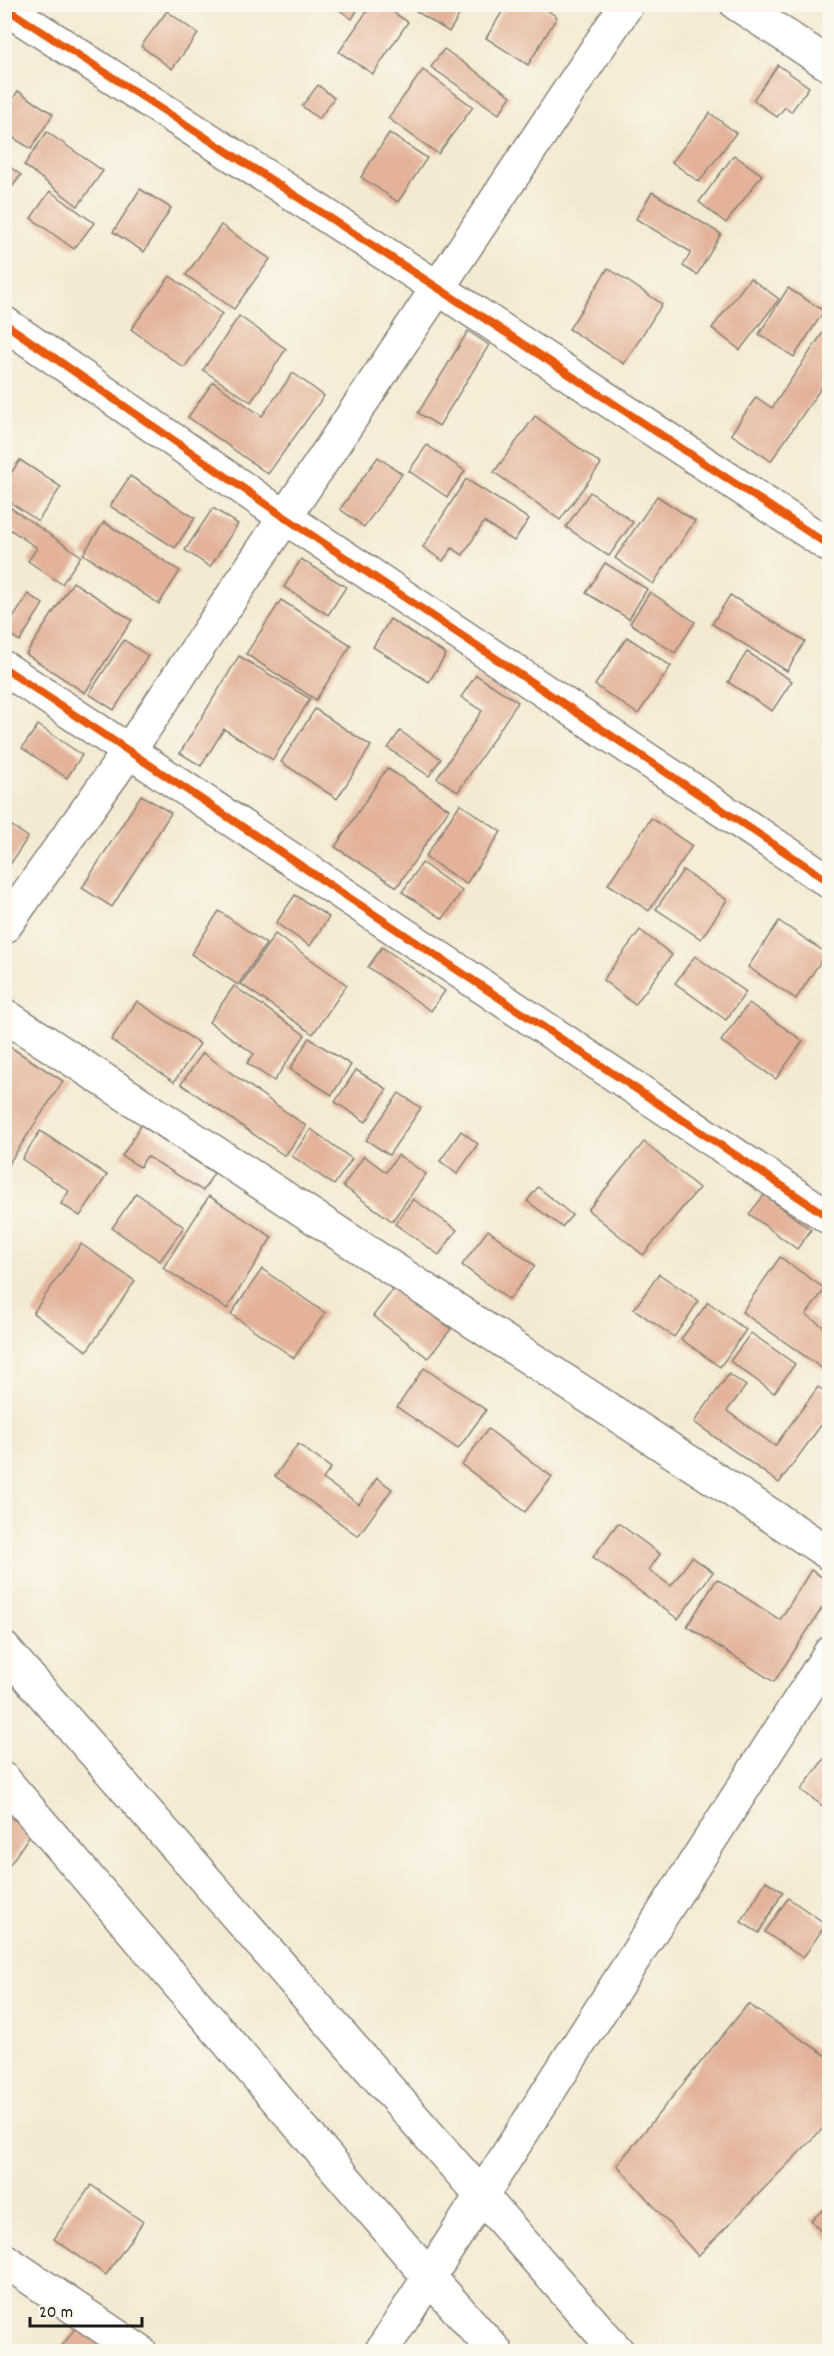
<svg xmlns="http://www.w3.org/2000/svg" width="834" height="2356" font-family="Dekko,sans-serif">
  <rect width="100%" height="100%" fill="#fbf7ec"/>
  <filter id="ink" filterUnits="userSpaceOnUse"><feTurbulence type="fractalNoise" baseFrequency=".0167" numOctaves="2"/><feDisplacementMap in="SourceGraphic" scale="12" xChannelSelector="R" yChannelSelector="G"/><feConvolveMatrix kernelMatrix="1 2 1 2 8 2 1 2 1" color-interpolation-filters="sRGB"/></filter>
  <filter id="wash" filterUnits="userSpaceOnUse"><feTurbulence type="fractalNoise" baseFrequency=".008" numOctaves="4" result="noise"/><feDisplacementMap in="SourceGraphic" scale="24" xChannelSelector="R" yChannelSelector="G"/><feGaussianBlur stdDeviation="1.35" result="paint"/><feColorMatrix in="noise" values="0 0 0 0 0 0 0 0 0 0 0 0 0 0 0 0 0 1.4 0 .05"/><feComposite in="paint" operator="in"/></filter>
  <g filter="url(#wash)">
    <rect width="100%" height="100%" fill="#f4ead3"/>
    <g id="blocks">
      <!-- building -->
      <g fill="#e3b299">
        <path d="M331,4H361L352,19Z"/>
        <path d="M405,4H466L449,32Z"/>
        <path d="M507,4H538L557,17L528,65L486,38Z"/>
        <path d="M371,5H382L408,22L373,74L339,52Z"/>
        <path d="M167,11L198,34L172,69L141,46Z"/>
        <path d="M444,49L511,96L499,114L431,67Z"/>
        <path d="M778,65L809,87L791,112L785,107L777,117L753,100Z"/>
        <path d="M423,70L473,107L438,154L388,118Z"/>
        <path d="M318,85L334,98L319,119L302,106Z"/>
        <path d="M18,91L53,114L31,149L4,132V112Z"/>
        <path d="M710,113L736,133L699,182L672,162Z"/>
        <path d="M47,132L103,171L78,206L24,165Z"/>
        <path d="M389,133L427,158L398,202L361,177Z"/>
        <path d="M734,155L762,175L726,223L699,202Z"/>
        <path d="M4,163L21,175L4,198Z"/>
        <path d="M140,189L171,208L144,252L113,232Z"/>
        <path d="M50,191L94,223L74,249L31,218Z"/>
        <path d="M652,192L721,234L697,275L683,266L691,252L636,219Z"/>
        <path d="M221,225L270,259L234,309L186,275Z"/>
        <path d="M608,268L662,304L624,364L569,329Z"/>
        <path d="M170,276L222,314L184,368L131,329Z"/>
        <path d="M750,278L779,299L740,350L712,328Z"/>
        <path d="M788,288L824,311L794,357L759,334Z"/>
        <path d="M239,316L286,349L251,402L203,370Z"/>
        <path d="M830,322V375L771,461L731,434L756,397L772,408Z"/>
        <path d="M468,331L489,345L439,426L418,413Z"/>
        <path d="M293,373L324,396L268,474L188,417L213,382L262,416Z"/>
        <path d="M535,416L601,464L560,520L494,472Z"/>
        <path d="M427,445L465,471L447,497L409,471Z"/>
        <path d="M378,457L402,474L364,527L340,509Z"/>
        <path d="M20,460L61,487L38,521L4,498V483Z"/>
        <path d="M130,476L195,518L175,548L110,506Z"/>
        <path d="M466,479L529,519L514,541L484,522L463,555L452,548L443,561L423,547Z"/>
        <path d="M590,492L633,522L609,556L566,527Z"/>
        <path d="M657,496L695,521L653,584L615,558Z"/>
        <path d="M11,508L81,556L62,584L28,561L37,548L4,525V519Z"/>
        <path d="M213,508L238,524L210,567L185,550Z"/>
        <path d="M104,522L180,571L159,604L83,554Z"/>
        <path d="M301,559L346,587L328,615L284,587Z"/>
        <path d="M605,563L647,589L629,619L586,593Z"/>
        <path d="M73,582L132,620L85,693L26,654Z"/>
        <path d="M650,592L695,622L675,653L630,623Z"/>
        <path d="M28,594L43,604L20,641L5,632Z"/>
        <path d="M730,595L805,641L787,671L712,624Z"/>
        <path d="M281,600L351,645L316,700L246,654Z"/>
        <path d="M390,619L446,654L429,682L373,647Z"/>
        <path d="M627,637L671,666L638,714L595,685Z"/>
        <path d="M124,640L148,656L114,710L89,694Z"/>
        <path d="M747,652L792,681L772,711L728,682Z"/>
        <path d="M239,656L310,699L273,760L224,729L201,766L180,753Z"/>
        <path d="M476,675L518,702L458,792L437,778L482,711L461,697Z"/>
        <path d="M315,709L371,746L337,799L281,762Z"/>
        <path d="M38,725L82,755L67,778L22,748Z"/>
        <path d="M400,731L441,759L429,776L388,748Z"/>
        <path d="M387,768L449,809L397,887L335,847Z"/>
        <path d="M141,795L171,813L112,907L82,888Z"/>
        <path d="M460,804L501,832L466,884L425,857Z"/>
        <path d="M651,818L692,846L649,911L608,884Z"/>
        <path d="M12,826L28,837L6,871L4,838Z"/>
        <path d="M422,863L462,891L443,919L402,892Z"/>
        <path d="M683,870L727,900L701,939L656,909Z"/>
        <path d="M295,895L329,917L310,946L276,923Z"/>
        <path d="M219,911L266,944L238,985L191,954Z"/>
        <path d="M779,921L826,953L796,999L748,967Z"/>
        <path d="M640,930L672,955L635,1005L603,980Z"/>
        <path d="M275,934L347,985L313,1034L241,984Z"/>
        <path d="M382,947L445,991L431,1011L368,967Z"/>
        <path d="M695,956L746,992L726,1020L675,983Z"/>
        <path d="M234,986L305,1035L274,1081L247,1063L254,1054L209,1022Z"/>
        <path d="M137,1001L200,1044L174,1082L111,1040Z"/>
        <path d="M749,1003L803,1041L776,1079L721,1041Z"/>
        <path d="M309,1038L351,1065L332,1095L290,1069Z"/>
        <path d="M4,1043L63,1081L4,1171Z"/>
        <path d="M203,1053L306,1126L285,1156L181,1084Z"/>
        <path d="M356,1070L387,1089L366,1122L335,1102Z"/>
        <path d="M399,1093L421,1108L389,1155L366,1140Z"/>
        <path d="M141,1125L214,1173L203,1191L147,1156L140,1167L122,1156Z"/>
        <path d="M311,1129L352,1159L334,1185L292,1156Z"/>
        <path d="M40,1131L107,1175L80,1216L61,1204L69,1191L22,1159Z"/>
        <path d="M461,1131L478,1144L457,1174L440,1161Z"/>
        <path d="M644,1142L699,1188L643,1255L588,1210Z"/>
        <path d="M398,1155L426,1174L392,1221L343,1186L364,1156L386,1172Z"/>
        <path d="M538,1187L572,1215L562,1227L527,1201Z"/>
        <path d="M136,1193L184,1227L160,1261L112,1228Z"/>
        <path d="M764,1195L811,1230L797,1249L749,1214Z"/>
        <path d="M209,1196L272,1237L227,1309L163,1268Z"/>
        <path d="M413,1199L457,1230L439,1255L395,1224Z"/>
        <path d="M488,1230L535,1266L509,1300L462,1265Z"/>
        <path d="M81,1244L135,1281L87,1351L33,1313Z"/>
        <path d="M780,1257L825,1289L806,1315L830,1331L829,1373L742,1312Z"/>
        <path d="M262,1269L325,1313L294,1358L231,1314Z"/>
        <path d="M659,1274L699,1301L674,1337L634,1309Z"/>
        <path d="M396,1286L451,1329L428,1358L373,1316Z"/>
        <path d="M708,1302L746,1330L720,1367L681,1339Z"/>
        <path d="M751,1333L795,1364L774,1393L730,1361Z"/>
        <path d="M424,1368L486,1410L458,1449L397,1407Z"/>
        <path d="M729,1374L746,1386L727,1411L775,1446L818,1387L830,1395V1413L779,1483L694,1422Z"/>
        <path d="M488,1429L552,1477L525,1512L462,1465Z"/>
        <path d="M298,1444L331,1468L323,1479L359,1504L377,1478L392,1489L358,1536L275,1476Z"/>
        <path d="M618,1523L660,1554L649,1570L671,1586L692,1557L713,1572L678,1619L593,1557Z"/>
        <path d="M811,1570L830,1582V1596L774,1682L687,1626L717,1579L780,1620Z"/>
        <path d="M830,1751V1811L801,1790Z"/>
        <path d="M4,1813L32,1832L4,1873Z"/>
        <path d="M766,1881L783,1892L759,1933L741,1922Z"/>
        <path d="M788,1898L826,1924L803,1958L765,1932Z"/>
        <path d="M748,2004L830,2058V2121L698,2256L617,2165Z"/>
        <path d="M91,2185L143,2222L106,2275L54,2239Z"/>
        <path d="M830,2204V2242L811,2220Z"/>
        <path d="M80,2321L122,2352H70L62,2346Z"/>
      </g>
    </g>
  </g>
  <g filter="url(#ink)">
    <use href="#blocks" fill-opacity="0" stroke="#888378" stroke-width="1.5"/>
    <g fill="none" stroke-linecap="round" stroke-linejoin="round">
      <defs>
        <g id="minor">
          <path d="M737,4L830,65"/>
          <path d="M4,7L438,288L830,546"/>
          <path d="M4,323L286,518L830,882"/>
          <path d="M4,668L830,1218"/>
          <path d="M4,1015L830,1554"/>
          <path d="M4,2260L140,2352"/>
          <path d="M381,2352L830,1653"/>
        </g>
        <g id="major">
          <path d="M4,927L129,751L627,4"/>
          <path d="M4,1649L618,2352"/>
          <path d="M4,1780L429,2277L496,2352"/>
        </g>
      </defs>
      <!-- minor casing -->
      <use href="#minor" stroke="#888378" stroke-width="36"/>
      <!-- major casing -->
      <use href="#major" stroke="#888378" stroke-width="36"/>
      <!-- minor -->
      <use href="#minor" stroke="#fff" stroke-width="33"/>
      <!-- major -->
      <use href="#major" stroke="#fff" stroke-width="33"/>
      <defs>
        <g id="cycleway">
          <path d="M4,7L438,288L830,546"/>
          <path d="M4,323L286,518L830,882"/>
          <path d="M4,668L830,1218"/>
        </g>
      </defs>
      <!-- cycleway casing -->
      <use href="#cycleway" stroke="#fbf7ec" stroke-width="11"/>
      <!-- cycleway -->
      <use href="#cycleway" stroke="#e8590c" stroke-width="8"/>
    </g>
  </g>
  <!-- margin -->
  <rect width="834" height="2356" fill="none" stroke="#fbf7ec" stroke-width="24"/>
  <!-- scale -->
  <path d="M30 2317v9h112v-9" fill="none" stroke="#1c1c1c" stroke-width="3"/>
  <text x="39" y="2317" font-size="18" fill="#1c1c1c" stroke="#fbf7ec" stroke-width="4.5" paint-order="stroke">20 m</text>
</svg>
